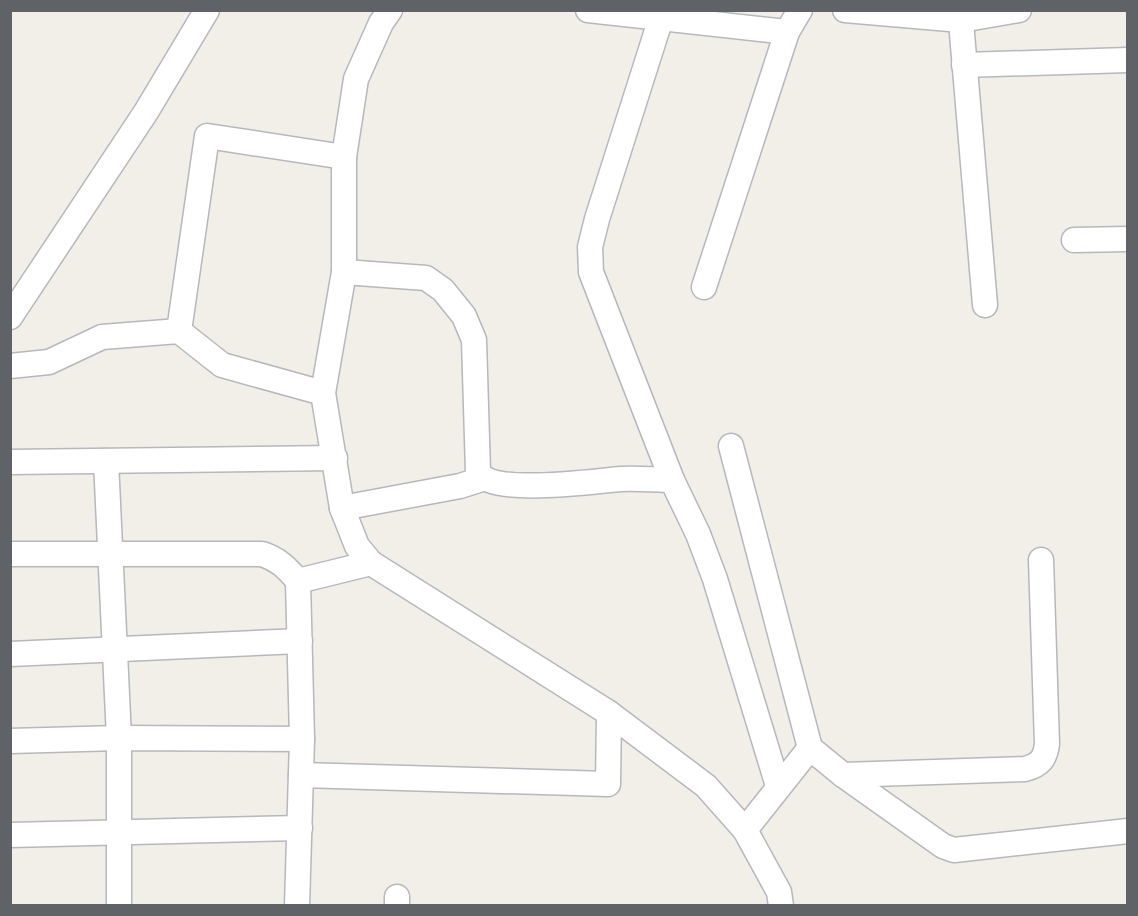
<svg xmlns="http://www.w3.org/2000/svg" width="1138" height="916" font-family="Quicksand,sans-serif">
  <rect width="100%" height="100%" fill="#f1efe8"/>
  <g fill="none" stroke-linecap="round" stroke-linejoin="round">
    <defs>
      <g id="street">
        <path d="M390,10L381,23L356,79L344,157V272L323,393L342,508L357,546L371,563L609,713L706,786L745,830L779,892L781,906"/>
        <path d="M588,10L787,32"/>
        <path d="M845,10L961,20L1019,10"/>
        <path d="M960,10L985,305"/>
        <path d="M661,18L597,219L590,247L591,272L672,480L698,534L715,579L778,786"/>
        <path d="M964,65L1128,60"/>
        <path d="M1074,240L1128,239"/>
        <path d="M344,272L426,278L443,290L464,316L474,340L478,472C493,496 594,481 621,479C638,478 655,480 672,480"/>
        <path d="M704,287L787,32L800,10"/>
        <path d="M10,317L146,112L207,10"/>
        <path d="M179,331L207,136L344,157"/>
        <path d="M10,366L49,362L102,337L179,331L222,365L323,393"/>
        <path d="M731,446L810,748"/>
        <path d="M106,461L119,738V906"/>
        <path d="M10,462L335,458"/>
        <path d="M342,508L460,486L482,479"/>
        <path d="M10,554H262C278,559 287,568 298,581"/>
        <path d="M10,654L300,641"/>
        <path d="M10,741L119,738L302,739L298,581L371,563"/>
        <path d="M301,775L608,784L609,713"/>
        <path d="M843,775L1025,769C1040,765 1045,759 1047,744L1041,560"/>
        <path d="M745,830L810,748L843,775L943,846L954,850L1128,831"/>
        <path d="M10,835L300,828"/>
        <path d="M397,897V906"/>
        <path d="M297,906L302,739"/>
      </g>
    </defs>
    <!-- street casing -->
    <use href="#street" stroke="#b5b8bc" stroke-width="27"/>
    <!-- street -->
    <use href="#street" stroke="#fff" stroke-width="24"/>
  </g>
  <!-- border -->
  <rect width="1138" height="916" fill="none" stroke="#5f6368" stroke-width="24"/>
</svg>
